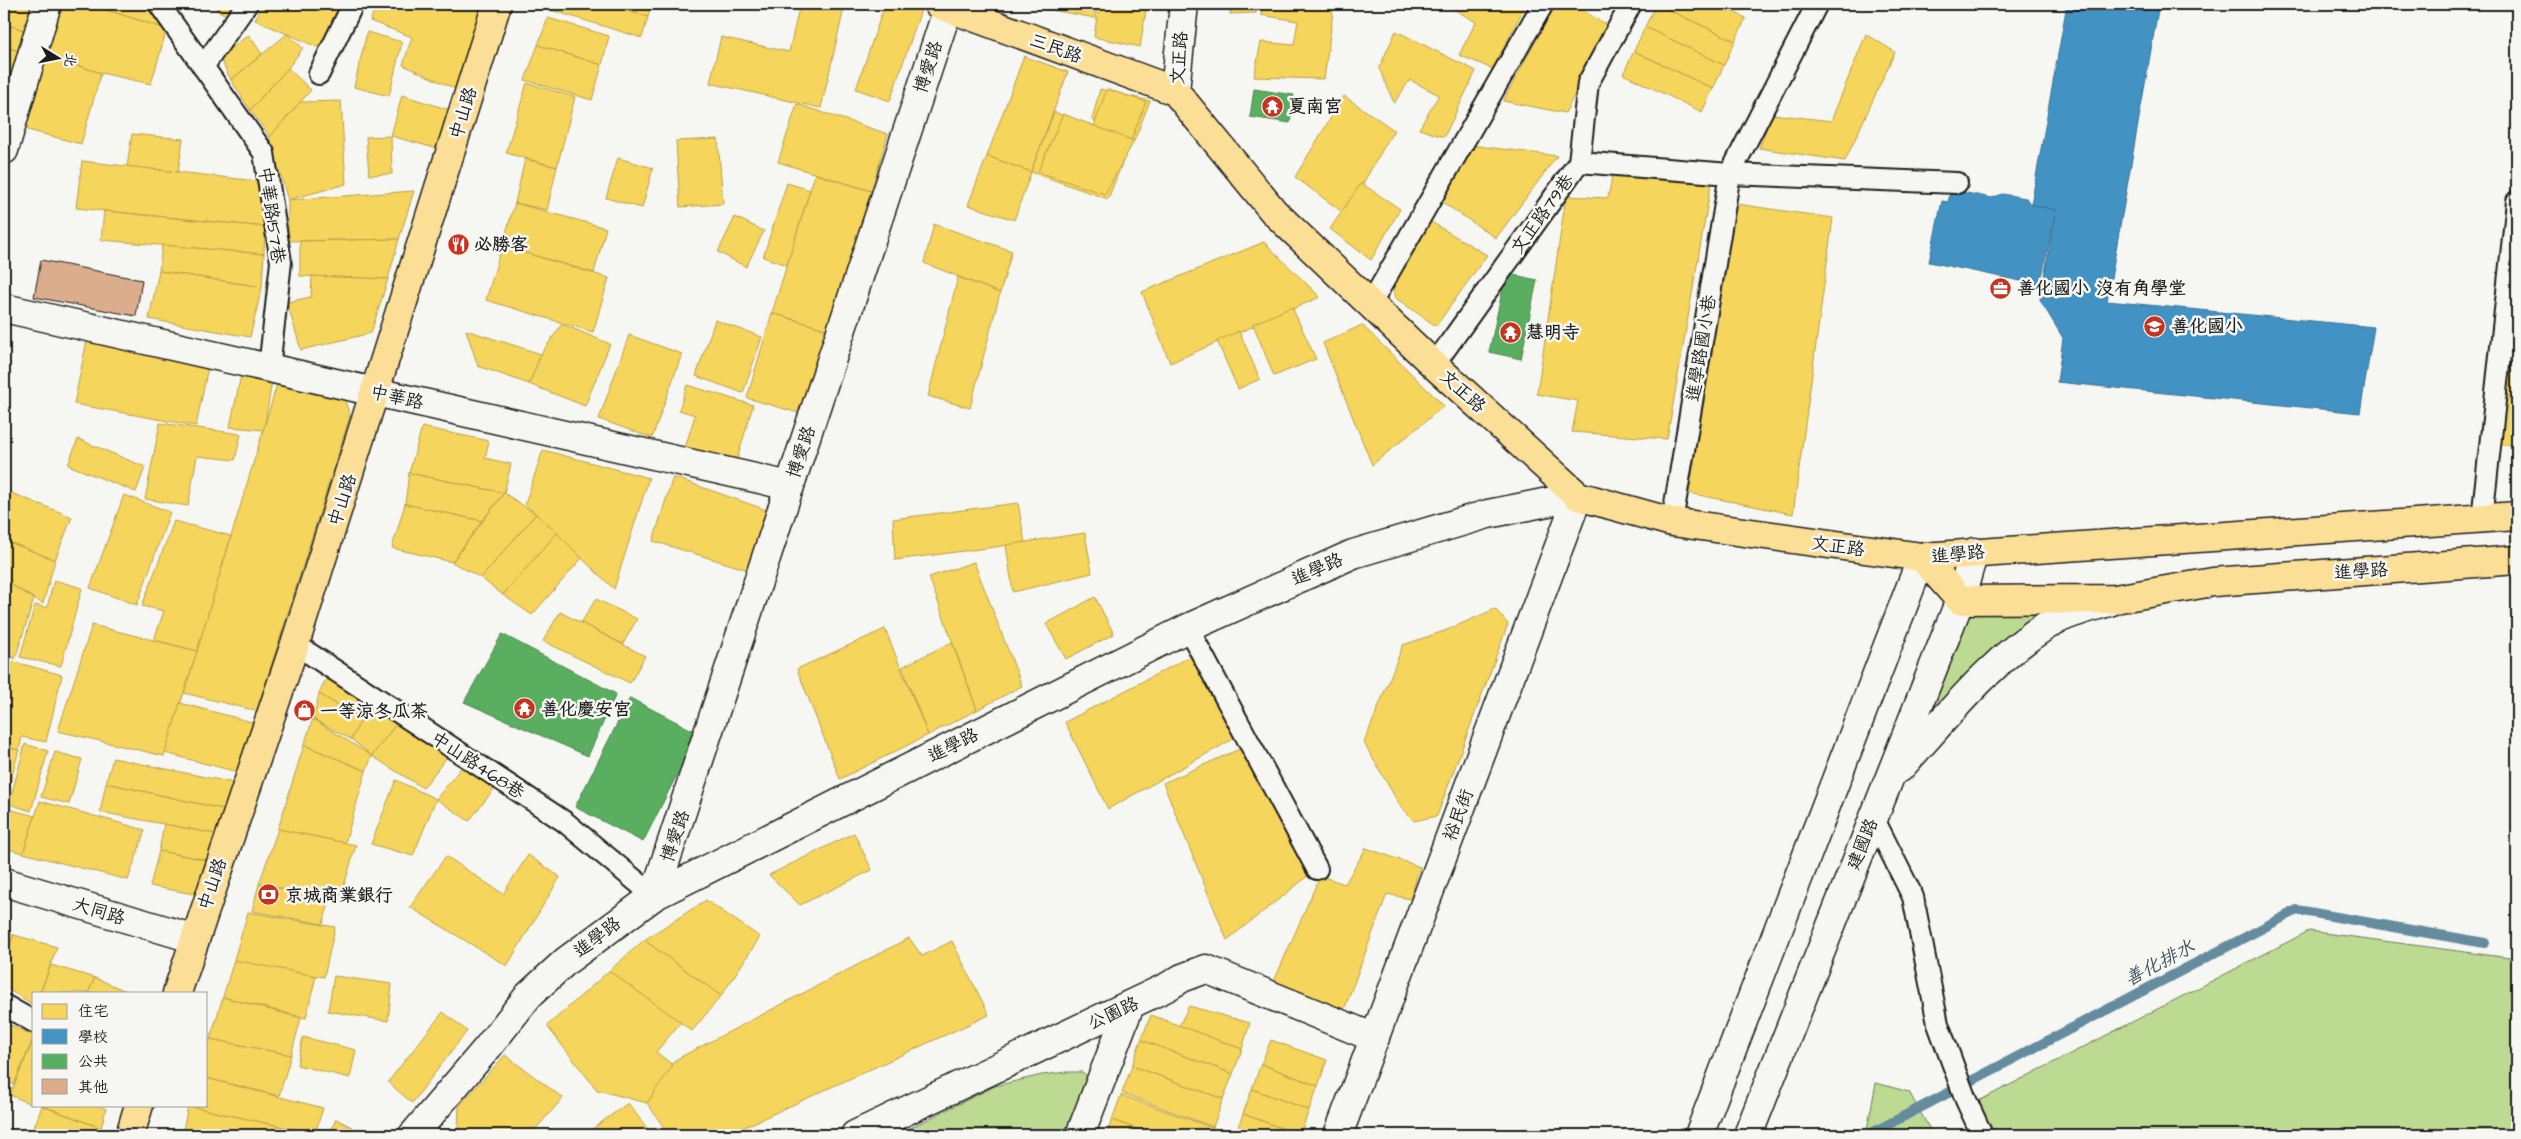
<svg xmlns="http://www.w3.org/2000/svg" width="2521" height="1139" font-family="'Architects Daughter','LXGW WenKai TC',sans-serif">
  <rect width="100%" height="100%" fill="#f6f6f2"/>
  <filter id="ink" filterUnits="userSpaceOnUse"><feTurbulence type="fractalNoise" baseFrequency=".02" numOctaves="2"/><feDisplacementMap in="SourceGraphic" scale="10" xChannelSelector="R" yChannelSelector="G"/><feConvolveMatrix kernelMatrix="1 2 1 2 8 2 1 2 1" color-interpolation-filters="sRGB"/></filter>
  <g filter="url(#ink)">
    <!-- green -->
    <g fill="#bdda92" stroke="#6c7b57">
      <path d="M2115,599L2056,620L1888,780L1960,600Z"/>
      <path d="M2309,931L2517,959V1135H1984L1969,1106Z"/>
      <path d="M1067,1072H1082L1092,1080L1081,1135H896L995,1086L1042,1075Z"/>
      <path d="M1876,1083L1909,1092L1933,1135H1866Z"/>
    </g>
    <!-- homes -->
    <g fill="#f6d55c" stroke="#b59e49">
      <path d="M4,4H23L37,8L30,32L4,24Z"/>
      <path d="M62,4H88L167,29L151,84L101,73L46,56Z"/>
      <path d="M88,4H150L167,29Z"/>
      <path d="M219,4H240L233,18L216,10Z"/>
      <path d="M263,4H346L324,50L255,20Z"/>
      <path d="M377,4H483L458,90L403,65L412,37L370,21Z"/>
      <path d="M553,4H606L648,17L642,38L551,10Z"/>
      <path d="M606,4H651L648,17Z"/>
      <path d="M800,4H845L821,108L710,83L721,37L789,52Z"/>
      <path d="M885,4H913L922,7L890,101L856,89Z"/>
      <path d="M1037,4H1097L1095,18L1036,7Z"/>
      <path d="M1099,4H1147L1140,47L1094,37Z"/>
      <path d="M1231,4H1257L1256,13L1230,14Z"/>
      <path d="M1263,4H1328L1333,12L1324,79L1254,77L1261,42L1294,45L1298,21L1261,15Z"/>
      <path d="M1445,4H1520L1525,6L1493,69L1459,55L1476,22Z"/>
      <path d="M1556,4H1571L1611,27L1565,113L1503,101Z"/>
      <path d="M1656,4H1717L1746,18L1735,41Z"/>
      <path d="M1656,4L1735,41L1724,65L1645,27Z"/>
      <path d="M1755,4H1768L1765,9Z"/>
      <path d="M548,18L609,36L602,65L538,45Z"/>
      <path d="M4,24L30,32L24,53L4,46Z"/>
      <path d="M1645,27L1724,65L1713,89L1634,51Z"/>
      <path d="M1396,31L1476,71L1444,137L1419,129L1439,95L1410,80L1394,103L1379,68Z"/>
      <path d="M367,32L402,42L389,96L354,87Z"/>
      <path d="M287,34L303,48L288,68L250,110L231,80Z"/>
      <path d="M1866,34L1895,52L1845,161L1759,148L1772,114L1831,121Z"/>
      <path d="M249,35L262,54L231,80L219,56Z"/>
      <path d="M538,45L602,65L592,100L525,80Z"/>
      <path d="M4,46L24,53L17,75L4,71Z"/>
      <path d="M1634,51L1713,89L1702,112L1623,74Z"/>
      <path d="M46,56L101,73L81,144L24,129Z"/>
      <path d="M1024,56L1068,72L1031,172L987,156Z"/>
      <path d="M288,68L311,90L270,137L250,110Z"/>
      <path d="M4,71L17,75L11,97L4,95Z"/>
      <path d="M527,83L575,97L557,167L506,153Z"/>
      <path d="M1100,89L1150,101L1134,141L1092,120Z"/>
      <path d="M1107,89L1146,102L1108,199L1031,172L1054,112L1094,126Z"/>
      <path d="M402,95L453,111L442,150L391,136Z"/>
      <path d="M1344,96L1394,130L1345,214L1295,177Z"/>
      <path d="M341,101L346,184L288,200L269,138L300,102Z"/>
      <path d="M797,104L888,134L871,191L778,162Z"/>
      <path d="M1063,114L1134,141L1105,194L1038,172Z"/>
      <path d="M132,134L183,139L178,172L127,167Z"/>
      <path d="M391,136L392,174L369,175L366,137Z"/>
      <path d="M718,139L723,204L680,207L676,141Z"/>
      <path d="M1470,145L1557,156L1496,238L1439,200Z"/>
      <path d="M987,156L1031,172L1014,220L968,205Z"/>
      <path d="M618,158L653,168L642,208L606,198Z"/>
      <path d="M525,159L557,167L547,210L515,203Z"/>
      <path d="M82,161L265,182V227L76,208Z"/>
      <path d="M1613,172L1711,184L1667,439L1572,432L1578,401L1537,394L1566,196L1608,198Z"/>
      <path d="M815,174L871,191L828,330L772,313Z"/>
      <path d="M787,183L810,190L787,265L763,257Z"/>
      <path d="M1361,183L1400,209L1371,260L1330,229Z"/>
      <path d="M414,191L399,239L288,241V200Z"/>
      <path d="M515,203L606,228L594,273L502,246Z"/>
      <path d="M1736,204L1833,218L1793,514L1689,493Z"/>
      <path d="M104,211L265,227L264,254L101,240Z"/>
      <path d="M735,217L764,231L746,267L718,252Z"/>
      <path d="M1426,219L1487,255L1436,326L1394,297L1393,278Z"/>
      <path d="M934,224L1012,251L1000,293L924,263Z"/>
      <path d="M399,239L388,279L300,276V241Z"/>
      <path d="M1264,242L1320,297L1170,363L1142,292Z"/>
      <path d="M162,245L264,254L262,287L159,271Z"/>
      <path d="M502,246L609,278L593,332L486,300Z"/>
      <path d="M2517,258V444L2498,446Z"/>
      <path d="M159,271L262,287L250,337L149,319Z"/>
      <path d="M312,276L388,279L371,333L301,350L287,302L311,297Z"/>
      <path d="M958,277L1000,293L970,408L928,396Z"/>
      <path d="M1292,307L1316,359L1274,376L1253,324Z"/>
      <path d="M772,313L828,330L802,414L747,398Z"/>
      <path d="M715,320L762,337L743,393L696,376Z"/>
      <path d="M562,324L610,344L585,406L529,384L541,354Z"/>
      <path d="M1362,325L1444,406L1372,465L1323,343Z"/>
      <path d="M466,330L541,354L529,384L478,366Z"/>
      <path d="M1239,331L1260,379L1238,389L1217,341Z"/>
      <path d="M629,335L682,354L652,438L599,419Z"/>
      <path d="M87,340L209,362L196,426L74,404Z"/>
      <path d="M244,361L274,368L264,430L230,427Z"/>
      <path d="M281,371L340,386L350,416L257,711L184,693Z"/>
      <path d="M687,385L753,405L736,463L685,448L695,415L679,410Z"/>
      <path d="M160,423L241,434L235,460L197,456L188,506L145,499Z"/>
      <path d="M422,427L489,441L485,458L511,464L504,493L409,473Z"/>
      <path d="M78,439L145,467L136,492L68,465Z"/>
      <path d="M543,450L649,478L614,589L525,504Z"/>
      <path d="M409,473L504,493L482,521L405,504Z"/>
      <path d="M673,477L775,513L755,572L653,541Z"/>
      <path d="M4,490L72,517L55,560L4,540Z"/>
      <path d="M504,493L536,514L481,578L452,562Z"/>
      <path d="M124,495L170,512L137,605L90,588Z"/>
      <path d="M1018,503L1025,543L895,560L893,519Z"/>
      <path d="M405,504L482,521L452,562L392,548Z"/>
      <path d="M536,514L557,533L503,595L481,578Z"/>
      <path d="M174,521L231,536L197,651L154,640L164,611L142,606Z"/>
      <path d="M557,533L582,558L532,615L503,595Z"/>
      <path d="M1085,533L1092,573L1013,592L1006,545Z"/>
      <path d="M4,540L55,560L43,604L4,580Z"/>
      <path d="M974,562L1022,686L977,710L929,577Z"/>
      <path d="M4,580L34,599L15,659L4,652Z"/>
      <path d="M54,580L82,588L61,666L20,657L35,605L47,608Z"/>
      <path d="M1095,597L1114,634L1066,659L1046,624Z"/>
      <path d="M596,599L637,619L623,644L581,623Z"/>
      <path d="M1495,609L1508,624L1437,816L1414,821L1402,809L1364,743L1403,645L1447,630Z"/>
      <path d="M560,612L645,656L630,683L543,641Z"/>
      <path d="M92,625L197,651L164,756L58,731Z"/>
      <path d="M885,629L928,735L840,779L797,669Z"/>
      <path d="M952,642L977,710L928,735L902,667Z"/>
      <path d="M1201,651L1235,738L1108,809L1065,722Z"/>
      <path d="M4,659L62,675L46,742L22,737L19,750L4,747Z"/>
      <path d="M328,674L371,702L363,720L319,694Z"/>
      <path d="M319,694L363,720L351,739L313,719Z"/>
      <path d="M371,702L399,720L372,756L351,739Z"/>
      <path d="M180,703L259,724L245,774L165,753Z"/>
      <path d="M313,719L372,756L366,771L304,745Z"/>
      <path d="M399,720L450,753L423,788L372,756Z"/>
      <path d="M25,744L48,751L31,811L9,804Z"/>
      <path d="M1251,744L1317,869L1227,940L1163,783Z"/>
      <path d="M304,745L366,771L345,843L278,829Z"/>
      <path d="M4,747L19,750L4,805Z"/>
      <path d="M55,752L82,759L69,804L41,797Z"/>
      <path d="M113,758L234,783L227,810L106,783Z"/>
      <path d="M465,763L495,788L469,821L436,799Z"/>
      <path d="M396,780L436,799L413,856L371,844Z"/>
      <path d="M106,783L227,810L221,835L100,812Z"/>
      <path d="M40,801L145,830L128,880L23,853Z"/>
      <path d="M4,808L35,816L23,853L4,848Z"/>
      <path d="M164,824L221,835L214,861L159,851Z"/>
      <path d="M278,829L356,845L340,900L259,884Z"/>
      <path d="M854,833L872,870L800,905L769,875Z"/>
      <path d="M1366,848L1420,867L1410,899L1387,894L1344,1010L1272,986L1320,876L1345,884Z"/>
      <path d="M159,851L206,860L199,895L150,886Z"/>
      <path d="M528,855L560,877L507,966L410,907L446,856L503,894Z"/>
      <path d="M259,884L330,899L323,924L252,911Z"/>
      <path d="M706,900L760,937L721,996L644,940Z"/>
      <path d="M248,912L335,927L324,977L233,963Z"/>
      <path d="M4,932L14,935L4,959Z"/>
      <path d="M14,935L57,947L40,993H34V1005L4,987V959Z"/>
      <path d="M909,938L922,956L952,941L989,1015L742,1128L741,1135H669L647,1103L675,1060Z"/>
      <path d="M644,940L721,996L692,1031L609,971Z"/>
      <path d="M234,960L316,976L306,1018L223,997Z"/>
      <path d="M51,965L95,978L88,993H40Z"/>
      <path d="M609,971L681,1022L656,1052L673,1065L647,1103L597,1090L547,1026Z"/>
      <path d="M334,976L392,984L388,1021L328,1011Z"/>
      <path d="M95,978L131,993H88Z"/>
      <path d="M223,997L301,1018L291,1055L210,1039Z"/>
      <path d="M1189,1006L1250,1023L1242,1049L1179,1026Z"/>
      <path d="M443,1012L467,1031L412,1103L388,1082Z"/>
      <path d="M1151,1015L1242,1049L1233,1074L1141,1040Z"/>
      <path d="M4,1022L34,1036L14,1085L4,1080Z"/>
      <path d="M303,1037L356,1050L350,1078L297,1065Z"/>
      <path d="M210,1039L291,1055L279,1096L206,1078V1050Z"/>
      <path d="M1141,1040L1233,1074L1223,1099L1132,1066Z"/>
      <path d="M1271,1040L1327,1060L1318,1086L1261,1064Z"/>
      <path d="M32,1043H34L33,1105L10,1095Z"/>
      <path d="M505,1055L563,1098L530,1135H460L458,1133L459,1106Z"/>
      <path d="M1261,1064L1318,1086L1309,1110L1252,1089Z"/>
      <path d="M1132,1066L1223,1099L1213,1127L1122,1093Z"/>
      <path d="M206,1078L323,1108L315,1134L188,1106L206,1105Z"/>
      <path d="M1252,1089L1309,1110L1300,1135L1243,1114Z"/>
      <path d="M1121,1095L1213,1128L1210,1135H1153L1112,1120Z"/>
      <path d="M628,1103L652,1135H584Z"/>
      <path d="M97,1105L106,1109L101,1128L41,1105Z"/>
      <path d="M42,1106L101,1128L99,1135H47L33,1130Z"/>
      <path d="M188,1106L315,1134L182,1135Z"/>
      <path d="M1243,1114L1300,1135H1235Z"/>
      <path d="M336,1119L367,1135H329Z"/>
      <path d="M1112,1120L1153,1135H1106Z"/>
      <path d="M33,1130L47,1135H31Z"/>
    </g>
    <!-- schools -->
    <g fill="#4393c3" stroke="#376f91">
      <path d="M2067,4H2159L2107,301L2374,327L2360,413L2057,382L2063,338L2040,300L2056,210L2031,205Z"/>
      <path d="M1951,190L1992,198L2002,194L2026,198L2031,205L2056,210L2040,285L1929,262L1942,201L1948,202Z"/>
    </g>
    <!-- public -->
    <g fill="#5aae61" stroke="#47824c">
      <path d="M1254,89L1294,95L1290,123L1250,117Z"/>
      <path d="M1506,273L1537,280L1521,359L1489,352Z"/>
      <path d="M502,634L616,694L588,756L464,702Z"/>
      <path d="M630,698L698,733L643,842L575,807Z"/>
    </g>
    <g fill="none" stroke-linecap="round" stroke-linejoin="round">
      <!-- stream -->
      <path stroke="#658b9f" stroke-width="10" d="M1868,1135L2297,910L2485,943"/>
    </g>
    <!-- building -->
    <path fill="#dcad8d" stroke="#1c1c1c" d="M41,260L142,280L136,316L34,297Z"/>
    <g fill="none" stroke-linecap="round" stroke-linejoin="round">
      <defs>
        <g id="lane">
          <path d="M159,4L264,153L281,262L269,368"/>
          <path d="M203,67L247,4"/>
          <path d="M319,74L353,4"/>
          <path d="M1579,162L1588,83L1631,4"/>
          <path d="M1370,305L1543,4"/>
          <path d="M1434,365L1579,162L1730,174L1957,183"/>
          <path d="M2482,519L2517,201"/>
          <path d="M1672,522L1730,174L1817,4"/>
          <path d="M1188,628L1317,869"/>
          <path d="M295,644L565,822L654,896"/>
          <path d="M1873,817L1913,897L1938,1024L1966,1100L1982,1135"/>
          <path d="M4,1005L34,1022"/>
        </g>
        <g id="street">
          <path d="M1175,91L1184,4"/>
          <path d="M4,150L47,4"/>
          <path d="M4,308L790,486"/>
          <path d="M4,882L195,939"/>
          <path d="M654,896L948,8"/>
          <path d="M413,1135L488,1047L529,995L566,961L654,896L1188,628L1353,554L1488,514L1578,496"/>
          <path d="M855,1135L1167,987L1182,978L1206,969L1375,1038"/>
          <path d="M1080,1135L1130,1005"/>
          <path d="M1338,1135L1578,496"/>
        </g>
        <g id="secondary">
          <path d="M1900,768C1946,718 1995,655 2054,621C2071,612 2093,607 2112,601"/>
          <path d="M1699,1135L1922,557"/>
          <path d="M1748,1135L1960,600L1974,552"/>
        </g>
        <g id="primary">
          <path d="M938,4L1175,91L1274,212L1434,365L1578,496L1672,522L1922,557L2517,516"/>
          <path d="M1922,557L1960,600L2115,599L2213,582L2517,560"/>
          <path d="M177,993L295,644L497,4"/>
          <path d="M130,1135L139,1105"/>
        </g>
      </defs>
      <!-- lane casing -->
      <use href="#lane" stroke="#1c1c1c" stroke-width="24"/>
      <!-- street casing -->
      <use href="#street" stroke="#1c1c1c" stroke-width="31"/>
      <!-- secondary casing -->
      <use href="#secondary" stroke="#1c1c1c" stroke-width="31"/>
      <!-- primary casing -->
      <use href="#primary" stroke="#1c1c1c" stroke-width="31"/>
      <!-- lane -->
      <use href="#lane" stroke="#f6f6f2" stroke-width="20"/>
      <!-- street -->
      <use href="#street" stroke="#f6f6f2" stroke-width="28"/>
      <!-- secondary -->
      <use href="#secondary" stroke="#f6f6f2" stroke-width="28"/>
      <!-- primary -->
      <use href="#primary" stroke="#fbdf96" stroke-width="28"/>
    </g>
  </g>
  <!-- icons -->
  <defs>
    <symbol id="temple-disc" viewBox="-11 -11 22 22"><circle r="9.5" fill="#c8321e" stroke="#f6f6f2"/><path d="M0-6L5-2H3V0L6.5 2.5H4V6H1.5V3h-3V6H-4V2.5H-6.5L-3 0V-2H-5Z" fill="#fff"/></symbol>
    <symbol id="restaurant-disc" viewBox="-11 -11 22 22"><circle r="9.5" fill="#c8321e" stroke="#f6f6f2"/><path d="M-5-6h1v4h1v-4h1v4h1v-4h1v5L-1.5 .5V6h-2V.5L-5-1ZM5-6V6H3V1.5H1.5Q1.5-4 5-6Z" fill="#fff"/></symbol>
    <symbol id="office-disc" viewBox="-11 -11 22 22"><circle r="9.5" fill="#c8321e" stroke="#f6f6f2"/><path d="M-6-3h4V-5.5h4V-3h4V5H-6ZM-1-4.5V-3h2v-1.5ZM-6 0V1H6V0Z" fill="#fff"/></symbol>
    <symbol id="school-disc" viewBox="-11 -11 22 22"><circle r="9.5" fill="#c8321e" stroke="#f6f6f2"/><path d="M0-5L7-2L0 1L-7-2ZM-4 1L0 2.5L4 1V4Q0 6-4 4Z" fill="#fff"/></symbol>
    <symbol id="shop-disc" viewBox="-11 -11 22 22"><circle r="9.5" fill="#c8321e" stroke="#f6f6f2"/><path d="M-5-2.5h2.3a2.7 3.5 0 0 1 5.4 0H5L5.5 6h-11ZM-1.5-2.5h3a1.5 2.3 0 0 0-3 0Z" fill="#fff"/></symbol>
    <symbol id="bank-disc" viewBox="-11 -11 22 22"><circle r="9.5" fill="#c8321e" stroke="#f6f6f2"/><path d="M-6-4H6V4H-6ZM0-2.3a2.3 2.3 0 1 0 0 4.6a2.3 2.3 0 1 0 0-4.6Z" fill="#fff"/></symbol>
  </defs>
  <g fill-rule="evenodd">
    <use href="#temple-disc" x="1260" y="94" width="25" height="25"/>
    <use href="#restaurant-disc" x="446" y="232" width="25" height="25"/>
    <use href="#office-disc" x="1988" y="276" width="25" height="25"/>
    <use href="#school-disc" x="2142" y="314" width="25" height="25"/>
    <use href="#temple-disc" x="1498" y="320" width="25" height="25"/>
    <use href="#temple-disc" x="512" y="696" width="25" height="25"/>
    <use href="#shop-disc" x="292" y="698" width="25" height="25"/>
    <use href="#bank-disc" x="256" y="882" width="25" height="25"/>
  </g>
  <g text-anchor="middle" stroke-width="5" stroke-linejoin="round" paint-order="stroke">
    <!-- street labels -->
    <g font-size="18" fill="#1c1c1c" stroke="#f6f6f2">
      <text transform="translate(1056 48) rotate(20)" y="6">三民路</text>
      <text transform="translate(1179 58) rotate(-86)" y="6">文正路</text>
      <text transform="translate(928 67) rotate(-72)" y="6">博愛路</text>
      <text transform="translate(463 113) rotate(-73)" y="6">中山路</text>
      <text transform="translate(1542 214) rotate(-54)" y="6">文正路79巷</text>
      <text transform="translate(272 215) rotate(82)" y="6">中華路157巷</text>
      <text transform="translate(1701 348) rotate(-81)" y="6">進學路國小巷</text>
      <text transform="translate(1463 391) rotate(42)" y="6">文正路</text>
      <text transform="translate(397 397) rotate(13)" y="6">中華路</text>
      <text transform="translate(801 452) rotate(-72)" y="6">博愛路</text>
      <text transform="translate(342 500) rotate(-72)" y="6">中山路</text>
      <text transform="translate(1838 546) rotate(8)" y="6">文正路</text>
      <text transform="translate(1958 554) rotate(-6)" y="6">進學路</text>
      <text transform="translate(1317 569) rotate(-24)" y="6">進學路</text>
      <text transform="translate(2361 571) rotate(-4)" y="6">進學路</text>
      <text transform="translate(953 745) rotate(-27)" y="6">進學路</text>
      <text transform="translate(478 765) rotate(33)" y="6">中山路468巷</text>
      <text transform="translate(1458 815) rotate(-69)" y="6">裕民街</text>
      <text transform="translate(675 836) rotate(-71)" y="6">博愛路</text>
      <text transform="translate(1862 844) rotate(-68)" y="6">建國路</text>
      <text transform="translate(212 884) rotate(-71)" y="6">中山路</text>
      <text transform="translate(99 911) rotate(17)" y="6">大同路</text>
      <text transform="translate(597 937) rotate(-38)" y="6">進學路</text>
      <text transform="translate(1113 1013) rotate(-25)" y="6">公園路</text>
    </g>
    <!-- poi labels -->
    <g font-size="18" font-weight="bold" fill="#1c1c1c" stroke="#f6f6f2" text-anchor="start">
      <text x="1288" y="112">夏南宮</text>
      <text x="474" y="250">必勝客</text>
      <text x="2017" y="294">善化國小 沒有角學堂</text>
      <text x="2171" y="332">善化國小</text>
      <text x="1526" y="338">慧明寺</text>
      <text x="541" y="715">善化慶安宮</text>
      <text x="320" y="717">一等涼冬瓜茶</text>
      <text x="285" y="901">京城商業銀行</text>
    </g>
    <!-- water labels -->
    <g font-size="19" font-style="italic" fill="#40545d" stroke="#f6f6f2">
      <text transform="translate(2159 962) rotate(-28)" y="7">善化排水</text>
    </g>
  </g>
  <!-- margin -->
  <rect width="2521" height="1139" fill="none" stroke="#f6f6f2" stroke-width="20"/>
  <rect x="10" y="10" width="2501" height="1119" fill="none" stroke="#1c1c1c" stroke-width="2" filter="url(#ink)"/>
  <!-- legend -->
  <rect x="32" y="992" width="175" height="115" fill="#f6f6f2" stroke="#9f9f9c"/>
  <rect x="42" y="1004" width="25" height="15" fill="#f6d55c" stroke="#9f9f9c"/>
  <text x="78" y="1016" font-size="15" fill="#1c1c1c">住宅</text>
  <rect x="42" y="1029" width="25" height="15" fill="#4393c3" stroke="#9f9f9c"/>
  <text x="78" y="1042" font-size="15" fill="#1c1c1c">學校</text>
  <rect x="42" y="1054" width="25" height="15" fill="#5aae61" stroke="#9f9f9c"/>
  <text x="78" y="1066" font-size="15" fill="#1c1c1c">公共</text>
  <rect x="42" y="1079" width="25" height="15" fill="#dcad8d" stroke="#9f9f9c"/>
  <text x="78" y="1092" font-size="15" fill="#1c1c1c">其他</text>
  <!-- north arrow -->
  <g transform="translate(58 58) rotate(100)" stroke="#f6f6f2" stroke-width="4" paint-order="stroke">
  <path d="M0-4L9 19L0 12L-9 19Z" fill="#1c1c1c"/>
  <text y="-8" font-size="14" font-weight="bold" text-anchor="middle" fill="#1c1c1c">北</text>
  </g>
</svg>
